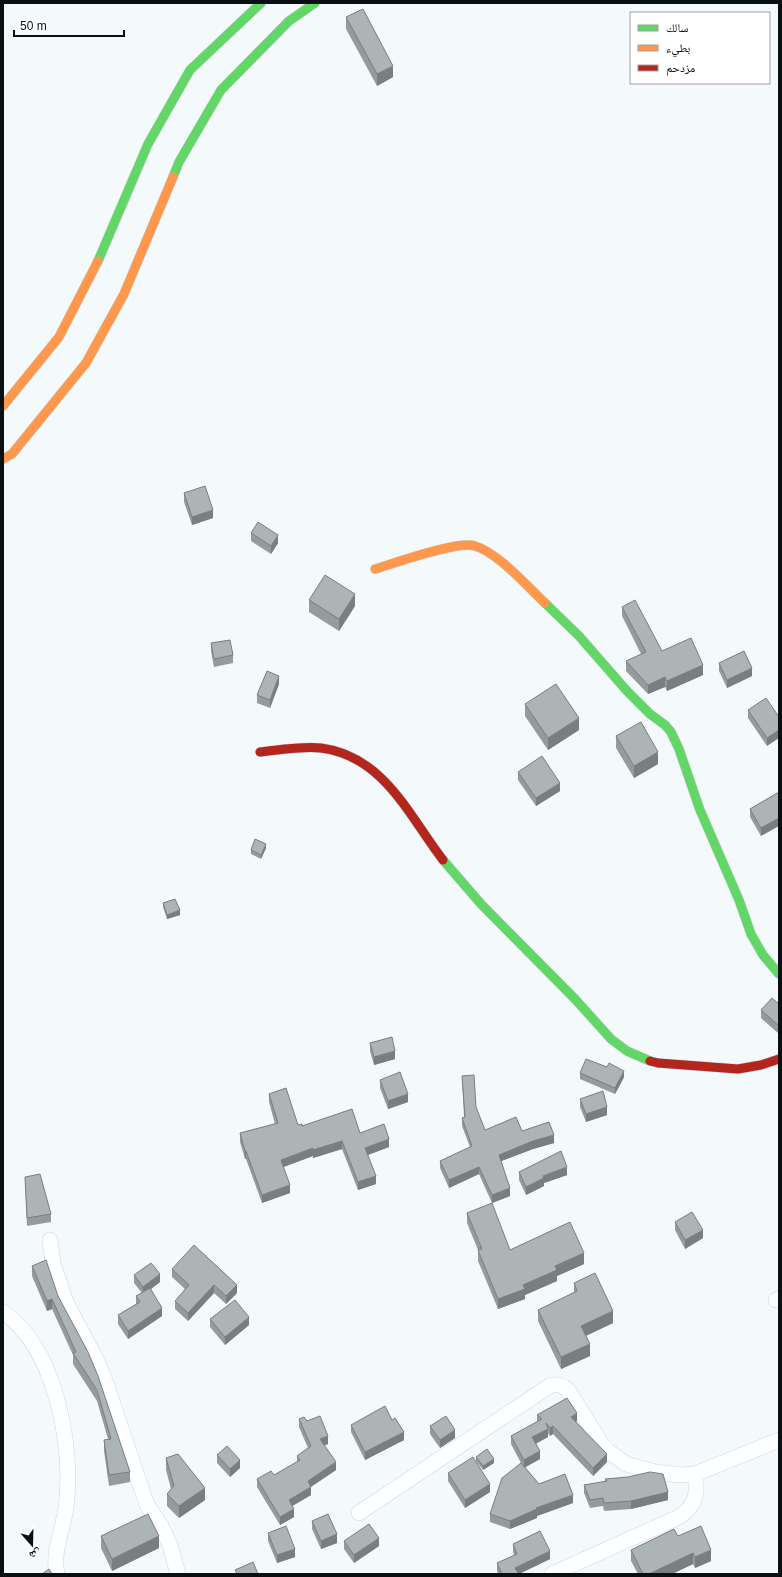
<svg xmlns="http://www.w3.org/2000/svg" width="782" height="1577" font-family="Helvetica,'Noto Naskh Arabic',sans-serif">
  <rect width="100%" height="100%" fill="#f4fafc"/>
  <g fill="none" stroke-linecap="round" stroke-linejoin="round">
    <defs>
      <g id="street">
        <path d="M50,1240L53,1263L66,1302L96,1359L106,1383L147,1505L161,1526L170,1545L178,1574"/>
        <path d="M776,1300L779,1299"/>
        <path d="M3,1312C56,1348 74,1448 66,1508C63,1529 52,1553 57,1574"/>
        <path d="M359,1513L551,1385C558,1384 563,1385 568,1390L601,1443L608,1451L626,1464L655,1472L680,1475L695,1474L779,1440"/>
        <path d="M552,1574L681,1516C697,1503 698,1493 695,1474"/>
      </g>
      <g id="fast">
        <path d="M173,177L179,162L221,90L289,21L315,3"/>
        <path d="M98,261L148,144L190,70L261,3"/>
        <path d="M545,603L579,636L627,691L650,714L665,725L671,732L679,749L700,810L739,900L751,934L763,955L779,974"/>
        <path d="M443,860L481,904L575,999L611,1039L627,1051L650,1061"/>
      </g>
      <g id="slow">
        <path d="M3,406L59,337L98,261"/>
        <path d="M3,459L12,454L86,363L124,294L173,177"/>
        <path d="M375,569C395,563 459,540 475,546C497,552 528,587 545,603"/>
      </g>
      <g id="jam">
        <path d="M260,752C280,750 301,746 321,748C384,756 409,816 443,860"/>
        <path d="M650,1061L658,1063L738,1069L761,1065L779,1059"/>
      </g>
    </defs>
    <!-- street casing -->
    <use href="#street" stroke="#ced5d7" stroke-width="16"/>
    <!-- fast casing -->
    <use href="#fast" stroke="#ced5d7" stroke-width="10"/>
    <!-- slow casing -->
    <use href="#slow" stroke="#ced5d7" stroke-width="10"/>
    <!-- jam casing -->
    <use href="#jam" stroke="#ced5d7" stroke-width="10"/>
    <!-- street -->
    <use href="#street" stroke="#fdfeff" stroke-width="15"/>
    <!-- fast -->
    <use href="#fast" stroke="#63d668" stroke-width="9"/>
    <!-- slow -->
    <use href="#slow" stroke="#ff974d" stroke-width="9"/>
    <!-- jam -->
    <use href="#jam" stroke="#b3261e" stroke-width="9"/>
  </g>
  <!-- wall -->
  <g fill="#959b9c">
    <path d="M346,17L393,77L377,86L346,29Z"/>
    <path d="M184,493L213,518L192,525L184,502Z"/>
    <path d="M251,533L278,543L271,554L251,541Z"/>
    <path d="M309,600L355,606L339,631L309,612Z"/>
    <path d="M622,607L662,651L703,675L667,691L665,687L648,694L626,671V661L641,654L622,616Z"/>
    <path d="M211,643L233,655V663L214,667L211,651Z"/>
    <path d="M719,663L752,676L727,688L719,671Z"/>
    <path d="M279,684L270,708L257,703V695Z"/>
    <path d="M525,704L579,730L548,750L525,716Z"/>
    <path d="M748,710L779,717L767,746L748,718Z"/>
    <path d="M616,736L658,764L634,778L616,748Z"/>
    <path d="M518,772L560,791L536,806L518,780Z"/>
    <path d="M779,792L761,836L750,817V809Z"/>
    <path d="M266,848L261,859L251,854V850Z"/>
    <path d="M163,903L180,915L167,919L163,907Z"/>
    <path d="M779,1004L778,1033L761,1018V1010Z"/>
    <path d="M370,1043L395,1059L374,1065L370,1051Z"/>
    <path d="M580,1073L624,1077L615,1094L580,1079Z"/>
    <path d="M462,1076L476,1107L485,1130L522,1131L554,1143L533,1149L501,1161L510,1196L492,1203L479,1174L449,1188L440,1168V1161L470,1147L462,1126V1118L464,1117Z"/>
    <path d="M380,1080L408,1102L388,1109L380,1088Z"/>
    <path d="M269,1094L298,1125L360,1133L389,1147L368,1155L376,1184L358,1190L342,1149L313,1158V1156L283,1167L290,1193L262,1203L246,1159H245L240,1142V1133L275,1124L269,1102Z"/>
    <path d="M580,1099L607,1115L586,1122L580,1107Z"/>
    <path d="M519,1172L567,1175L544,1183V1186L526,1195L519,1180Z"/>
    <path d="M25,1177L51,1214V1222L27,1226Z"/>
    <path d="M467,1213L510,1250L584,1264L557,1276V1281L525,1295V1299L498,1309L478,1261V1250L467,1223Z"/>
    <path d="M675,1222L703,1238L685,1249L675,1230Z"/>
    <path d="M32,1266L58,1296L130,1472V1482L109,1486L104,1451V1440L108,1439L97,1401L73,1364V1355L52,1309L47,1311L32,1276Z"/>
    <path d="M172,1269L237,1293L226,1304L214,1293L188,1321L175,1309V1301L185,1289L172,1277Z"/>
    <path d="M134,1275L160,1282L151,1289L162,1316L128,1339L118,1324V1315L136,1304V1296L142,1293L134,1283Z"/>
    <path d="M574,1283L613,1323L586,1336L590,1356L561,1369L538,1321V1310L574,1293Z"/>
    <path d="M210,1319L249,1325L225,1345L210,1327Z"/>
    <path d="M537,1415L577,1421L576,1422L607,1462L593,1476L553,1434L550,1436L548,1433V1437L536,1444L540,1459L525,1467L539,1484L573,1503L537,1516V1518L510,1529L490,1522V1514L521,1463L511,1444V1436L537,1422Z"/>
    <path d="M299,1419L307,1421L328,1444L324,1446L336,1470L311,1487V1495L292,1506L294,1517L280,1525L257,1487V1479L274,1475L297,1462V1456L308,1448L299,1427Z"/>
    <path d="M351,1425L404,1440L365,1460L351,1432Z"/>
    <path d="M430,1426L455,1438L440,1448L430,1434Z"/>
    <path d="M217,1455L240,1468L230,1477L217,1463Z"/>
    <path d="M476,1457L494,1463L483,1470L476,1461Z"/>
    <path d="M166,1458L205,1500L179,1518L167,1506V1494L171,1489L166,1470Z"/>
    <path d="M448,1473L490,1492L465,1508L448,1481Z"/>
    <path d="M605,1479L668,1500L631,1509L604,1511L603,1506L590,1508L584,1493V1485L605,1482Z"/>
    <path d="M312,1521L337,1543L321,1549L312,1529Z"/>
    <path d="M268,1533L295,1557L277,1563L268,1541Z"/>
    <path d="M101,1536L159,1548L112,1571L101,1548Z"/>
    <path d="M678,1536L711,1561L695,1568L693,1564L672,1574H638L631,1561V1550Z"/>
    <path d="M344,1541L379,1546L354,1563L344,1549Z"/>
    <path d="M513,1544L550,1559L519,1574H498L497,1571V1563L514,1555L513,1552Z"/>
  </g>
  <!-- shaded-wall -->
  <g fill="#797e7f">
    <path d="M393,66V77L377,86V74Z"/>
    <path d="M213,510V518L192,525V517Z"/>
    <path d="M278,535V543L271,554V546Z"/>
    <path d="M355,594V606L339,631V619Z"/>
    <path d="M703,665V675L667,691V681Z"/>
    <path d="M752,668V676L727,688V680Z"/>
    <path d="M279,676V684L270,708V700Z"/>
    <path d="M665,677V687L648,694V685Z"/>
    <path d="M579,718V730L548,750V738Z"/>
    <path d="M779,730V738L767,746V738Z"/>
    <path d="M658,752V764L634,778V766Z"/>
    <path d="M560,783V791L536,806V798Z"/>
    <path d="M779,818V826L761,836V828Z"/>
    <path d="M266,844V848L261,859V855Z"/>
    <path d="M180,910V915L167,919V915Z"/>
    <path d="M779,1023V1031L778,1033V1025Z"/>
    <path d="M395,1051V1059L374,1065V1057Z"/>
    <path d="M624,1071V1077L615,1094V1088Z"/>
    <path d="M408,1094V1102L388,1109V1101Z"/>
    <path d="M607,1107V1115L586,1122V1114Z"/>
    <path d="M554,1135V1143L533,1149L499,1162V1155L533,1141Z"/>
    <path d="M389,1139V1147L365,1156V1148Z"/>
    <path d="M342,1141V1149L313,1158V1150Z"/>
    <path d="M313,1148V1156L281,1168V1160Z"/>
    <rect x="245" y="1151" width="1" height="8"/>
    <path d="M479,1167V1174L449,1188V1180Z"/>
    <path d="M567,1167V1175L544,1183V1186L526,1195V1187L543,1176Z"/>
    <path d="M376,1176V1184L358,1190V1182Z"/>
    <path d="M290,1185V1193L262,1203V1195Z"/>
    <path d="M510,1188V1196L492,1203V1195Z"/>
    <path d="M703,1230V1238L685,1249V1240Z"/>
    <path d="M584,1253V1264L557,1276V1281L525,1295V1299L498,1309V1299L523,1285L555,1266Z"/>
    <path d="M160,1274V1282L143,1295V1287Z"/>
    <path d="M214,1285V1293L188,1321V1313Z"/>
    <path d="M237,1285V1293L226,1304V1296Z"/>
    <path d="M52,1299V1309L47,1311V1301Z"/>
    <path d="M162,1308V1316L128,1339V1331Z"/>
    <path d="M613,1311V1323L581,1338V1326Z"/>
    <path d="M249,1317V1325L225,1345V1337Z"/>
    <path d="M590,1344V1356L561,1369V1357Z"/>
    <path d="M577,1413V1421L571,1425V1417Z"/>
    <path d="M553,1426V1434L550,1436V1428Z"/>
    <path d="M548,1429V1437L532,1445V1437Z"/>
    <path d="M455,1430V1438L440,1448V1440Z"/>
    <path d="M404,1432V1440L365,1460V1452Z"/>
    <path d="M328,1436V1444L320,1447V1439Z"/>
    <path d="M540,1451V1459L524,1468V1460Z"/>
    <path d="M607,1454V1462L593,1476V1468Z"/>
    <path d="M494,1459V1463L483,1470V1466Z"/>
    <path d="M240,1460V1468L230,1477V1469Z"/>
    <path d="M336,1462V1470L309,1488L311,1487V1495L289,1508V1500L308,1481Z"/>
    <path d="M490,1484V1492L465,1508V1500Z"/>
    <path d="M205,1488V1500L179,1518V1506Z"/>
    <path d="M668,1492V1500L631,1509V1501Z"/>
    <path d="M573,1495V1503L537,1516V1518L510,1529V1521L536,1508Z"/>
    <path d="M294,1509V1517L280,1525V1517Z"/>
    <path d="M337,1534V1543L321,1549V1541Z"/>
    <path d="M159,1536V1548L112,1571V1559Z"/>
    <path d="M379,1538V1546L354,1563V1555Z"/>
    <path d="M295,1549V1557L277,1563V1555Z"/>
    <path d="M711,1550V1561L695,1568V1557Z"/>
    <path d="M550,1551V1559L519,1574H515V1568Z"/>
    <path d="M693,1553V1564L672,1574H649Z"/>
  </g>
  <!-- building -->
  <g fill="#adb4b5" stroke="#797e7f">
    <path d="M363,9L393,66L377,74L346,17Z"/>
    <path d="M205,486L213,510L192,517L184,493Z"/>
    <path d="M258,522L278,535L271,546L251,533Z"/>
    <path d="M325,575L355,594L339,619L309,600Z"/>
    <path d="M635,600L662,651L691,638L703,665L667,681L665,677L648,685L626,661L646,652L622,607Z"/>
    <path d="M230,640L233,655L214,659L211,643Z"/>
    <path d="M744,651L752,668L727,680L719,663Z"/>
    <path d="M267,671L279,676L270,700L257,695Z"/>
    <path d="M556,684L579,718L548,738L525,704Z"/>
    <path d="M766,698L779,717V730L767,738L748,710Z"/>
    <path d="M641,722L658,752L634,766L616,736Z"/>
    <path d="M542,756L560,783L536,798L518,772Z"/>
    <path d="M779,792V818L761,828L750,809Z"/>
    <path d="M255,839L266,844L261,855L251,850Z"/>
    <path d="M175,899L180,910L167,915L163,903Z"/>
    <path d="M772,998L779,1004V1023L778,1025L761,1010Z"/>
    <path d="M392,1037L395,1051L374,1057L370,1043Z"/>
    <path d="M586,1059L607,1067L609,1063L624,1071L615,1088L580,1073Z"/>
    <path d="M400,1072L408,1094L388,1101L380,1080Z"/>
    <path d="M474,1075L476,1107L485,1130L516,1117L522,1131L549,1122L554,1135L533,1141L499,1155L510,1188L492,1195L479,1167L449,1180L440,1161L472,1146L462,1118L465,1117L462,1076Z"/>
    <path d="M286,1088L298,1125L302,1124V1126L352,1109L360,1133L384,1124L389,1139L365,1148L376,1176L358,1182L342,1141L313,1150V1148L281,1160L290,1185L262,1195L246,1151H245L240,1133L278,1123L269,1094Z"/>
    <path d="M603,1091L607,1107L586,1114L580,1099Z"/>
    <path d="M561,1151L567,1167L543,1176L544,1178L526,1187L519,1172Z"/>
    <path d="M40,1174L51,1214L27,1218L25,1177Z"/>
    <path d="M492,1203L510,1250L570,1222L584,1253L555,1266L557,1270L523,1285L525,1289L498,1299L478,1250L482,1249L467,1213Z"/>
    <path d="M692,1212L703,1230L685,1240L675,1222Z"/>
    <path d="M194,1245L237,1285L226,1296L214,1285L188,1313L175,1301L189,1285L172,1269Z"/>
    <path d="M46,1260L58,1296L88,1352L98,1376L130,1472L109,1475L104,1440L111,1439L97,1390L73,1353L76,1352L52,1299L47,1301L32,1266Z"/>
    <path d="M151,1263L160,1274L143,1287L134,1275Z"/>
    <path d="M595,1273L613,1311L581,1326L590,1344L561,1357L538,1310L577,1291L574,1283Z"/>
    <path d="M150,1288L162,1308L128,1331L118,1315L140,1302L136,1296Z"/>
    <path d="M235,1300L249,1317L225,1337L210,1319Z"/>
    <path d="M567,1398L577,1413L571,1417L607,1454L593,1468L553,1426L550,1428L546,1423L548,1429L532,1437L540,1451L524,1460L511,1436L542,1419L537,1415Z"/>
    <path d="M385,1406L392,1420L395,1418L404,1432L365,1452L351,1425Z"/>
    <path d="M320,1416L328,1436L320,1439L336,1462L308,1481L311,1487L289,1500L294,1509L280,1517L257,1479L271,1471L274,1475L300,1460L297,1456L311,1446L299,1419L304,1417L307,1421Z"/>
    <path d="M446,1416L455,1430L440,1440L430,1426Z"/>
    <path d="M227,1446L240,1460L230,1469L217,1455Z"/>
    <path d="M487,1449L494,1459L483,1466L476,1457Z"/>
    <path d="M178,1454L205,1488L179,1506L167,1494L174,1486L166,1458Z"/>
    <path d="M473,1457L490,1484L465,1500L448,1473Z"/>
    <path d="M521,1463L539,1484L565,1474L573,1495L536,1508L537,1509L510,1521L490,1514L502,1478Z"/>
    <path d="M650,1472L663,1474L668,1492L631,1501L604,1503L603,1498L590,1500L584,1485L607,1481L605,1479L628,1477Z"/>
    <path d="M148,1514L159,1536L112,1559L101,1536Z"/>
    <path d="M328,1514L337,1534L321,1541L312,1521Z"/>
    <path d="M369,1524L379,1538L354,1555L344,1541Z"/>
    <path d="M286,1526L295,1549L277,1555L268,1533Z"/>
    <path d="M701,1526L711,1550L695,1557L693,1553L649,1574H643L631,1550L674,1529L678,1536Z"/>
    <path d="M540,1531L550,1551L515,1568L518,1573L515,1574H502L497,1563L517,1554L513,1544Z"/>
    <path d="M253,1562L258,1574H237L235,1570Z"/>
    <path d="M49,1569L52,1574H42Z"/>
  </g>
  <!-- border -->
  <rect width="782" height="1577" fill="none" stroke="#091011" stroke-width="8"/>
  <!-- legend -->
  <rect x="630" y="12" width="140" height="72" fill="#ffffff" stroke="#9d9fa0"/>
  <rect x="638" y="25" width="20" height="6" fill="#63d668" stroke="#9d9fa0"/>
  <text x="666" y="32" font-size="12" fill="#091011">سالك</text>
  <rect x="638" y="45" width="20" height="6" fill="#ff974d" stroke="#9d9fa0"/>
  <text x="666" y="52" font-size="12" fill="#091011">بطيء</text>
  <rect x="638" y="65" width="20" height="6" fill="#b3261e" stroke="#9d9fa0"/>
  <text x="666" y="72" font-size="12" fill="#091011">مزدحم</text>
  <!-- north arrow -->
  <g transform="translate(32 1545) rotate(160)" stroke="#ffffff" stroke-width="3" paint-order="stroke">
  <path d="M0-3L7 15L0 10L-7 15Z" fill="#091011"/>
  <text y="-6" font-size="11" font-weight="bold" text-anchor="middle" fill="#091011">ش</text>
  </g>
  <!-- scale -->
  <path d="M14 30v6h110v-6" fill="none" stroke="#091011" stroke-width="2"/>
  <text x="20" y="30" font-size="12" fill="#091011" stroke="#ffffff" stroke-width="3" paint-order="stroke">50 m</text>
</svg>
